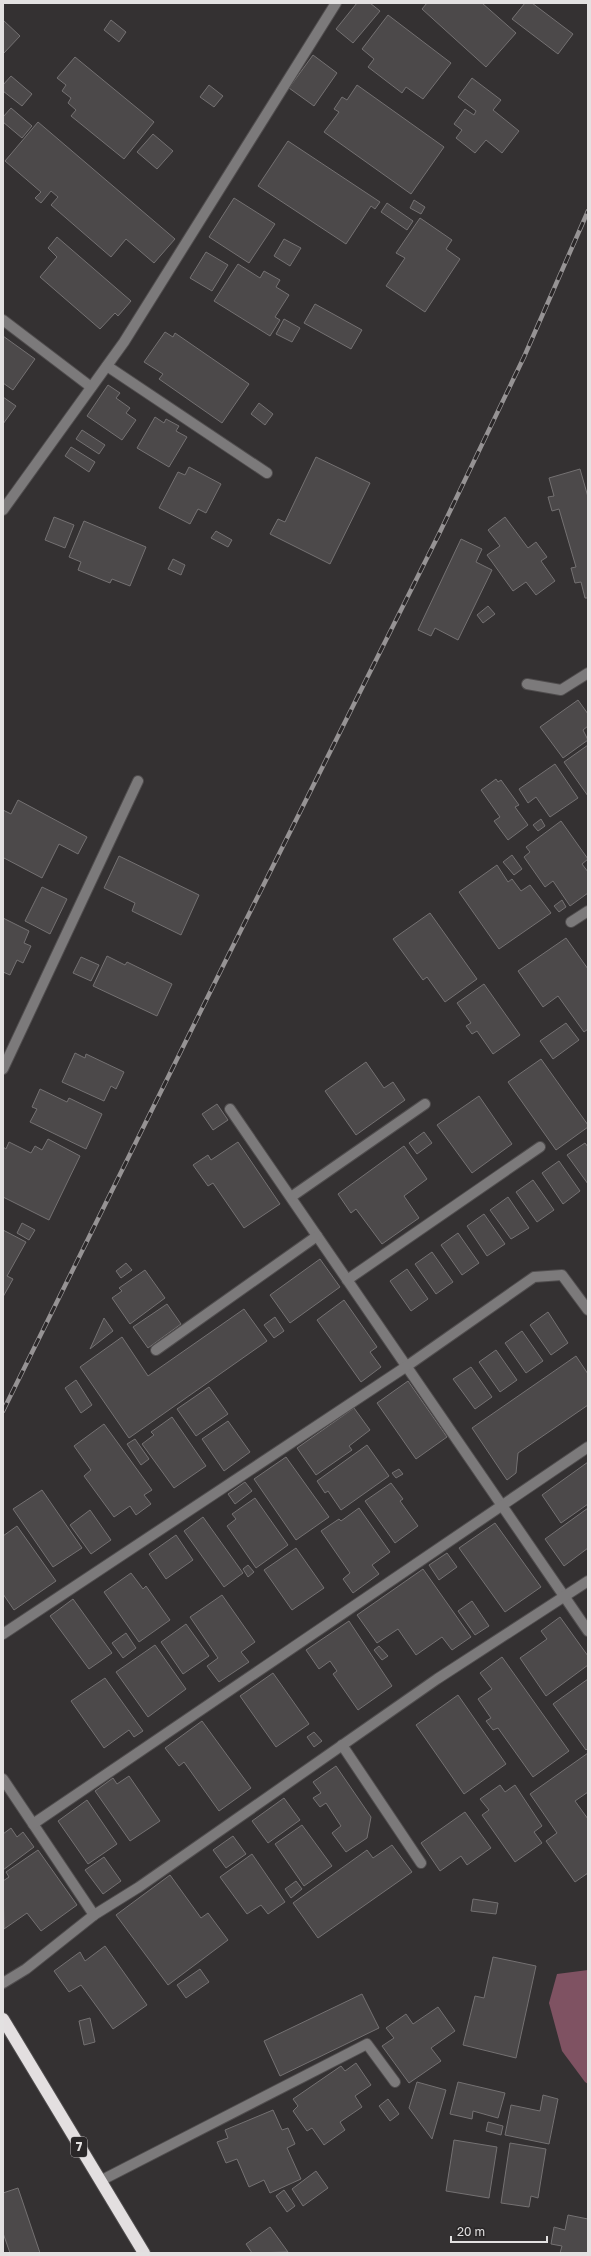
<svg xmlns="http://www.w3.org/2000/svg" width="591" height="2256" font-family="'Golos Text',sans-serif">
  <rect width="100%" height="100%" fill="#343132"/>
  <!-- forest -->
  <path fill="#7f5262" d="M588,1970V2084L585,2082L562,2051L549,2003L557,1974Z"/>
  <!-- building -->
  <g fill="#4c494a" stroke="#747172">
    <path d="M357,3H370L380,11L353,43L336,29Z"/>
    <path d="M427,3H482L516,33L486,67L422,9Z"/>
    <path d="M525,3H532L573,34L558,54L512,19Z"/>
    <path d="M388,15L451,63L423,99L406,87L402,93L368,67L374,59L362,49Z"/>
    <path d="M3,20L20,36L3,54Z"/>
    <path d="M111,20L126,32L119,42L104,30Z"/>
    <path d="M313,55L337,73L314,106L289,88Z"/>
    <path d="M75,57L154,122L124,159L71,116L76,110L68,103L71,98L62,91L66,85L57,78Z"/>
    <path d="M11,76L32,94L22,106L3,91V85Z"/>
    <path d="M472,78L501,100L493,110L519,131L502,153L486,140L475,153L456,138L462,130L454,124L465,109L474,115L476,111L458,97Z"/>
    <path d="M209,85L223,96L214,107L200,97Z"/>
    <path d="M357,85L444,147L411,194L324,132L339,112L334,109L342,97L347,100Z"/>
    <path d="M11,108L32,126L22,138L3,122V117Z"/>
    <path d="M38,122L175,239L154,263L126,239L111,257L51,205L58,197L51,191L41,203L35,198L41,192L5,161Z"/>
    <path d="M153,134L173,151L157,169L137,152Z"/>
    <path d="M288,141L380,202L375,209L371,206L346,244L258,186Z"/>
    <path d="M234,198L275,224L249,263L209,237Z"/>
    <path d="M414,200L425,207L421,214L410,208Z"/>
    <path d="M387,203L413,221L407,230L381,212Z"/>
    <path d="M420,218L452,240L446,249L460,259L425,312L386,286L405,258L396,253Z"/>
    <path d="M57,237L131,301L118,316L115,313L100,329L40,277L57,257L48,248Z"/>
    <path d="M284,239L301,248L290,266L274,256Z"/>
    <path d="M206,252L228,265L212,291L190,278Z"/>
    <path d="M238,264L260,278L264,271L280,280L276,287L289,295L275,317L280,320L270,336L214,301Z"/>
    <path d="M315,304L362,330L351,349L304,323Z"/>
    <path d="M284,319L300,328L292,342L276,334Z"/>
    <path d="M165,332L173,337L175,333L249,384L222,423L159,379L163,374L144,362Z"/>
    <path d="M3,336L35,359L13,390L3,383Z"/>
    <path d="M108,385L120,393L116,398L130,408L126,413L136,420L122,440L87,416Z"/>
    <path d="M3,397L16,406L3,424Z"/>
    <path d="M259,403L273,414L265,425L251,414Z"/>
    <path d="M155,417L164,423L166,419L179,426L176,431L187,437L169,467L137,448Z"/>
    <path d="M82,430L105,445L99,454L76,439Z"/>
    <path d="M71,447L95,462L89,472L65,456Z"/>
    <path d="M316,457L370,483L330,564L270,534L278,519L285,522Z"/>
    <path d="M189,467L221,484L206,513L198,509L190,524L159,508L178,472L185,475Z"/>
    <path d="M580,469L588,497V598H585L581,582L575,583L571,568L576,567L559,509L552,511L548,497L554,496L549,478Z"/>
    <path d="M54,517L74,525L65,548L45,540Z"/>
    <path d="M505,517L528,548L536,542L547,557L541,561L555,581L536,595L526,582L513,591L487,555L500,546L488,530Z"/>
    <path d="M84,521L146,547L130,586L112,579L110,583L78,570L81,562L69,557Z"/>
    <path d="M216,531L232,540L228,547L211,538Z"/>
    <path d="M461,539L482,549L476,562L492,570L458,640L435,628L431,636L418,630Z"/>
    <path d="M173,559L185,565L181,575L168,569Z"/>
    <path d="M488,606L495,614L483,623L477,615Z"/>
    <path d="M578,700L588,714V726L583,730L588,740L563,758L540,727Z"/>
    <path d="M588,745V796L564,762Z"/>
    <path d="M555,764L578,798L550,817L536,797L528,803L519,789Z"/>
    <path d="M496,779L498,782L501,780L519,805L515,807L528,825L508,840L494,821L500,817L481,790Z"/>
    <path d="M18,800L87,837L78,854L59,844L42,878L4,858L3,861V810L11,814Z"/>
    <path d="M541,819L545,826L538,831L533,825Z"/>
    <path d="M561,821L588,859L582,864L588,872V893L570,906L553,881L545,887L524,857L530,852L526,847Z"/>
    <path d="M512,855L522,869L514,875L503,862Z"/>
    <path d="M119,856L199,895L181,935L132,911L135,903L104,888Z"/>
    <path d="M497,865L508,882L512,879L521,891L530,885L551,913L499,949L459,892Z"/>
    <path d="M42,887L67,899L50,934L25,921Z"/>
    <path d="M562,900L566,907L559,912L554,906Z"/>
    <path d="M430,913L477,979L445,1002L427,977L423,980L393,939Z"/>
    <path d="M3,918L29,931L24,943L31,946L23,963L17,960L10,975L3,972Z"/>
    <path d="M566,938L588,969V1029L584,1032L558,996L543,1007L518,971Z"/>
    <path d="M107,956L125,965L127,962L172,984L157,1016L93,986Z"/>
    <path d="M81,957L99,965L91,981L73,973Z"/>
    <path d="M484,984L520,1035L493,1054L477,1031L472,1034L466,1026L471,1023L457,1003Z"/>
    <path d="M566,1023L579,1040L553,1059L540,1041Z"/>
    <path d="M75,1053L85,1058L86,1054L124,1072L116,1089L111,1086L104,1101L62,1082Z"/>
    <path d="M541,1059L588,1125V1127L556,1150L508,1082Z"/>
    <path d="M366,1062L384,1088L393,1082L405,1100L356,1135L325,1091Z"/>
    <path d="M40,1089L67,1102L69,1098L102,1114L86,1149L30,1122L37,1109L32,1107Z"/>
    <path d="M479,1096L512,1144L472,1173L437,1125Z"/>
    <path d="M217,1104L228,1120L213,1130L202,1114Z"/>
    <path d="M424,1132L432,1143L417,1154L409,1143Z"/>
    <path d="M48,1139L80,1156L49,1220L3,1197V1147L6,1149L9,1142L31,1153L35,1146L42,1150Z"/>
    <path d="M238,1142L280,1204L244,1228L213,1183L208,1186L193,1165L208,1155L211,1160Z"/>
    <path d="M585,1143L588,1147V1184L567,1155Z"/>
    <path d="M404,1146L427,1179L404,1196L419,1218L382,1244L356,1209L351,1213L338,1194Z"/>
    <path d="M559,1161L580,1191L563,1204L542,1173Z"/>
    <path d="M533,1180L554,1210L537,1222L516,1192Z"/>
    <path d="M508,1197L529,1228L511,1239L490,1210Z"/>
    <path d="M484,1214L505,1244L487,1256L467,1226Z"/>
    <path d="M22,1223L35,1230L29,1240L17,1233Z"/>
    <path d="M3,1230L26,1242L7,1276L13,1279L3,1297Z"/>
    <path d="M458,1233L479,1263L462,1275L441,1245Z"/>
    <path d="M432,1252L453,1282L436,1294L415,1264Z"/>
    <path d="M320,1259L340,1287L290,1323L270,1295Z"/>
    <path d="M126,1263L132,1270L121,1278L116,1271Z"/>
    <path d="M407,1269L428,1299L411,1311L390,1281Z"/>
    <path d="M145,1270L165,1298L130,1324L112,1298L122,1291L119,1288Z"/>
    <path d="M344,1300L377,1347L370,1352L381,1367L361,1382L317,1320Z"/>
    <path d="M167,1304L181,1324L148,1348L133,1327Z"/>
    <path d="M244,1309L267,1341L129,1438L80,1367L122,1337L148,1376Z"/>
    <path d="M548,1312L568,1343L551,1355L530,1325Z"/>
    <path d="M275,1317L284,1331L274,1338L264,1325Z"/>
    <path d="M104,1318L113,1331L90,1349Z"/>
    <path d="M522,1331L543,1361L526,1373L505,1343Z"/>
    <path d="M496,1350L517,1380L500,1392L479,1362Z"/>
    <path d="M576,1356L588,1374V1405L518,1453L516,1473L507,1480L472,1428Z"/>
    <path d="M471,1367L492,1397L475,1409L453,1379Z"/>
    <path d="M76,1380L92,1405L81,1413L65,1388Z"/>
    <path d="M408,1381L447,1437L416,1459L377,1403Z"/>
    <path d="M209,1387L228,1414L196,1436L177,1409Z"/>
    <path d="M354,1408L370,1430L349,1446L352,1450L316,1475L297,1448Z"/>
    <path d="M172,1417L206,1466L174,1488L142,1444L154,1435L151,1432Z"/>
    <path d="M228,1421L250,1452L224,1471L202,1439Z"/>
    <path d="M104,1424L152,1490L144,1495L151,1504L136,1515L130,1506L114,1517L84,1476L91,1470L74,1446Z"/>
    <path d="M135,1439L149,1459L141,1465L127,1444Z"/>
    <path d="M367,1445L389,1476L341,1510L328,1491L325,1493L317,1481Z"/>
    <path d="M286,1457L329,1517L296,1540L254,1479Z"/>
    <path d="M588,1462V1504L561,1523L542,1495Z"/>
    <path d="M399,1469L403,1474L396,1478L392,1473Z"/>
    <path d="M245,1482L252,1491L235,1504L228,1494Z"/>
    <path d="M391,1483L403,1499L400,1501L418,1526L395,1543L365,1501Z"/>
    <path d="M42,1490L82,1548L53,1567L13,1509Z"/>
    <path d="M255,1498L288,1545L256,1568L227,1526L236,1519L232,1514Z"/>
    <path d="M359,1508L390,1552L372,1565L379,1574L353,1593L343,1579L350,1573L321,1531L339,1519L341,1521Z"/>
    <path d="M588,1508V1548L564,1566L545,1539Z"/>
    <path d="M90,1510L111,1540L91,1554L70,1525Z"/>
    <path d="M203,1517L243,1573L224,1587L184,1531Z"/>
    <path d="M495,1523L541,1587L505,1612L459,1548Z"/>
    <path d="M17,1526L56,1581L14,1610L3,1594V1536Z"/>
    <path d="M176,1535L193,1560L166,1579L149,1554Z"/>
    <path d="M296,1548L324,1588L292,1610L264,1570Z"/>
    <path d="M447,1553L457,1567L439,1580L429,1565Z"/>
    <path d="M248,1565L254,1572L248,1577L243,1569Z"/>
    <path d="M423,1569L471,1637L452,1650L442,1637L416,1655L398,1629L377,1643L357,1615Z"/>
    <path d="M131,1573L143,1589L146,1586L170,1620L139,1642L104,1592Z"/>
    <path d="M222,1595L255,1642L241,1652L249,1662L219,1682L207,1666L218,1658L190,1617Z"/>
    <path d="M73,1599L112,1653L89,1669L50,1616Z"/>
    <path d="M472,1601L489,1626L475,1635L458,1611Z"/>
    <path d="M560,1617L588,1656V1665L546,1696L520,1658L547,1639L541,1631Z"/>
    <path d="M349,1621L392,1686L358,1710L333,1674L337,1671L330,1661L319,1669L306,1650Z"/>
    <path d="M186,1624L209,1656L183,1674L161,1642Z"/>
    <path d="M126,1633L136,1648L123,1658L112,1643Z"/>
    <path d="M155,1645L186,1689L148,1717L116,1672Z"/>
    <path d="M379,1646L388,1656L382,1660L374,1650Z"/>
    <path d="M502,1657L569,1751L533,1777L498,1728L493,1730L486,1721L491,1718L478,1699L492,1689L480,1673Z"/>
    <path d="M273,1673L309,1724L276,1747L240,1696Z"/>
    <path d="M105,1678L143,1731L134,1737L129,1730L104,1748L71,1701Z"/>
    <path d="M588,1679V1748L586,1750L553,1704Z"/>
    <path d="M458,1695L506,1764L464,1794L416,1725Z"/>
    <path d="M202,1721L251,1788L219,1811L184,1762L179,1766L165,1748Z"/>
    <path d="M314,1732L322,1741L314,1747L307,1737Z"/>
    <path d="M588,1753V1792L575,1801L588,1819V1873L575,1882L546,1841L557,1833L530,1794Z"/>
    <path d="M336,1766L371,1817L367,1838L346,1852L332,1833L341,1826L326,1803L320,1807L313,1798L321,1793L313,1782Z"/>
    <path d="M129,1776L160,1821L130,1841L95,1791L113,1778L117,1784Z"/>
    <path d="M500,1785L505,1792L515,1785L542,1826L534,1832L542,1843L515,1862L482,1815L489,1810L480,1799Z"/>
    <path d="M284,1798L300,1820L268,1843L252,1821Z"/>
    <path d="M87,1800L117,1844L88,1864L58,1821Z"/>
    <path d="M465,1812L491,1848L467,1865L461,1856L440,1871L421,1843Z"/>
    <path d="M302,1825L332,1866L304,1886L275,1844Z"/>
    <path d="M11,1828L17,1837L23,1832L34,1847L3,1870V1834Z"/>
    <path d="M233,1836L246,1854L226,1868L213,1850Z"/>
    <path d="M392,1845L412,1872L318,1938L293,1903L367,1850L373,1858Z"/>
    <path d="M38,1850L77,1905L41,1931L27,1913L4,1929L3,1881L9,1877L6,1872Z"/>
    <path d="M252,1854L285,1902L268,1914L261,1905L247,1914L220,1877Z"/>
    <path d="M104,1857L121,1881L103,1894L85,1870Z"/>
    <path d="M170,1875L201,1918L208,1913L228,1940L168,1985L116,1915Z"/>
    <path d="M296,1881L302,1889L291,1898L285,1889Z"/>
    <path d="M473,1899L498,1903L496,1914L471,1911Z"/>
    <path d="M105,1946L147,2005L113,2029L81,1985L69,1992L54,1971L80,1952L85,1961Z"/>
    <path d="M493,1957L536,1966L516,2058L463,2045L475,1996L484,1998Z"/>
    <path d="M200,1969L209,1982L186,1998L177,1985Z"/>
    <path d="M362,1994L379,2028L280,2076L264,2041Z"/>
    <path d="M438,2007L455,2031L431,2048L441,2061L409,2083L382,2046L394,2038L386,2028L406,2014L413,2024Z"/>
    <path d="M90,2018L95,2042L84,2045L79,2021Z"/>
    <path d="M356,2063L371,2085L355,2096L362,2107L340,2122L345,2130L324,2145L312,2128L307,2131L293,2111L298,2106L293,2099L341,2066L345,2071Z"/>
    <path d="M417,2082L446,2090L432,2139L409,2108Z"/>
    <path d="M458,2082L505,2093L498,2118L473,2111L472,2119L450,2114Z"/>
    <path d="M543,2095L558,2099L549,2144L505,2135L511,2105L540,2111Z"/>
    <path d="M388,2099L399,2114L390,2121L379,2106Z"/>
    <path d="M273,2110L282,2130L288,2128L295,2144L287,2148L301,2179L270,2193L264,2180L249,2187L237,2159L226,2163L217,2142L228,2138L225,2130Z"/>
    <path d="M488,2122L503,2126L501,2135L486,2131Z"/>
    <path d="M454,2140L497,2147L489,2198L446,2191Z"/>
    <path d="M510,2143L546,2149L538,2198L531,2196L529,2207L501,2203Z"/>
    <path d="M316,2171L328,2188L303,2206L292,2189Z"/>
    <path d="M18,2188L40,2253H10L3,2233V2193Z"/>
    <path d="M284,2190L295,2206L287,2212L276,2196Z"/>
    <path d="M568,2215L588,2219V2253H560L562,2246L551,2244L554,2227L565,2230Z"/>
    <path d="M270,2227L288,2252L252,2253L246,2244Z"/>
  </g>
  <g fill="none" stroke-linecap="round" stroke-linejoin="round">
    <defs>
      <g id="minor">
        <path d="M3,320L91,387"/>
        <path d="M107,366L267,473"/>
        <path d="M3,510L124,342L336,3"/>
        <path d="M527,684L561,690L588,673"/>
        <path d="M571,922L588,911"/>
        <path d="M3,1069L138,781"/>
        <path d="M230,1109L588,1631"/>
        <path d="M291,1197L425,1104"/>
        <path d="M347,1280L540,1147"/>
        <path d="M156,1350L317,1236"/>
        <path d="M3,1634L407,1366L534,1277L562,1275L588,1310"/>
        <path d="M342,1745L421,1863"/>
        <path d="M3,1779L94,1915"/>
        <path d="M33,1824L588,1447"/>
        <path d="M3,1983L26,1969L94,1915L139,1887L437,1679L588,1581"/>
        <path d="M100,2181L367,2044L395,2082"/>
      </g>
      <path id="highway" d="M3,2019L144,2253"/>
    </defs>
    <!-- minor casing -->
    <use href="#minor" stroke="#504d4e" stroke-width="12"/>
    <!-- highway casing -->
    <use href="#highway" stroke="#504d4e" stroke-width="14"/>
    <!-- minor -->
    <use href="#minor" stroke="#7c7a7b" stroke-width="10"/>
    <!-- highway -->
    <use href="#highway" stroke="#e3dfe0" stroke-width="12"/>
    <defs>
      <path id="rail" d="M3,1411L224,964L439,534L524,357L588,211"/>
    </defs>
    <!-- rail casing -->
    <use href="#rail" stroke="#969394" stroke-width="4.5"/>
    <!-- rail -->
    <use href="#rail" stroke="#2a2728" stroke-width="3" stroke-dasharray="9" stroke-linecap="butt"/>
  </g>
  <g text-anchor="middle" stroke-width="3" stroke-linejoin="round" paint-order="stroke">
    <!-- shield labels -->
    <rect fill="#2a2728" stroke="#aca9aa" stroke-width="1" x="71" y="2137" width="16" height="20" rx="3"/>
    <g font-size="12" font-weight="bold" fill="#e3e1e1">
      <text x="79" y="2151">7</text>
    </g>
  </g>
  <!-- border -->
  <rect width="591" height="2256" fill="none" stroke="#e3e1e1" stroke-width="8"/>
  <!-- scale -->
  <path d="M451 2236v6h96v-6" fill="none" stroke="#e3e1e1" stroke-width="2"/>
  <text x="457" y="2236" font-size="12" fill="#e3e1e1" stroke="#2a2728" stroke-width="3" paint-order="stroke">20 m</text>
</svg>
